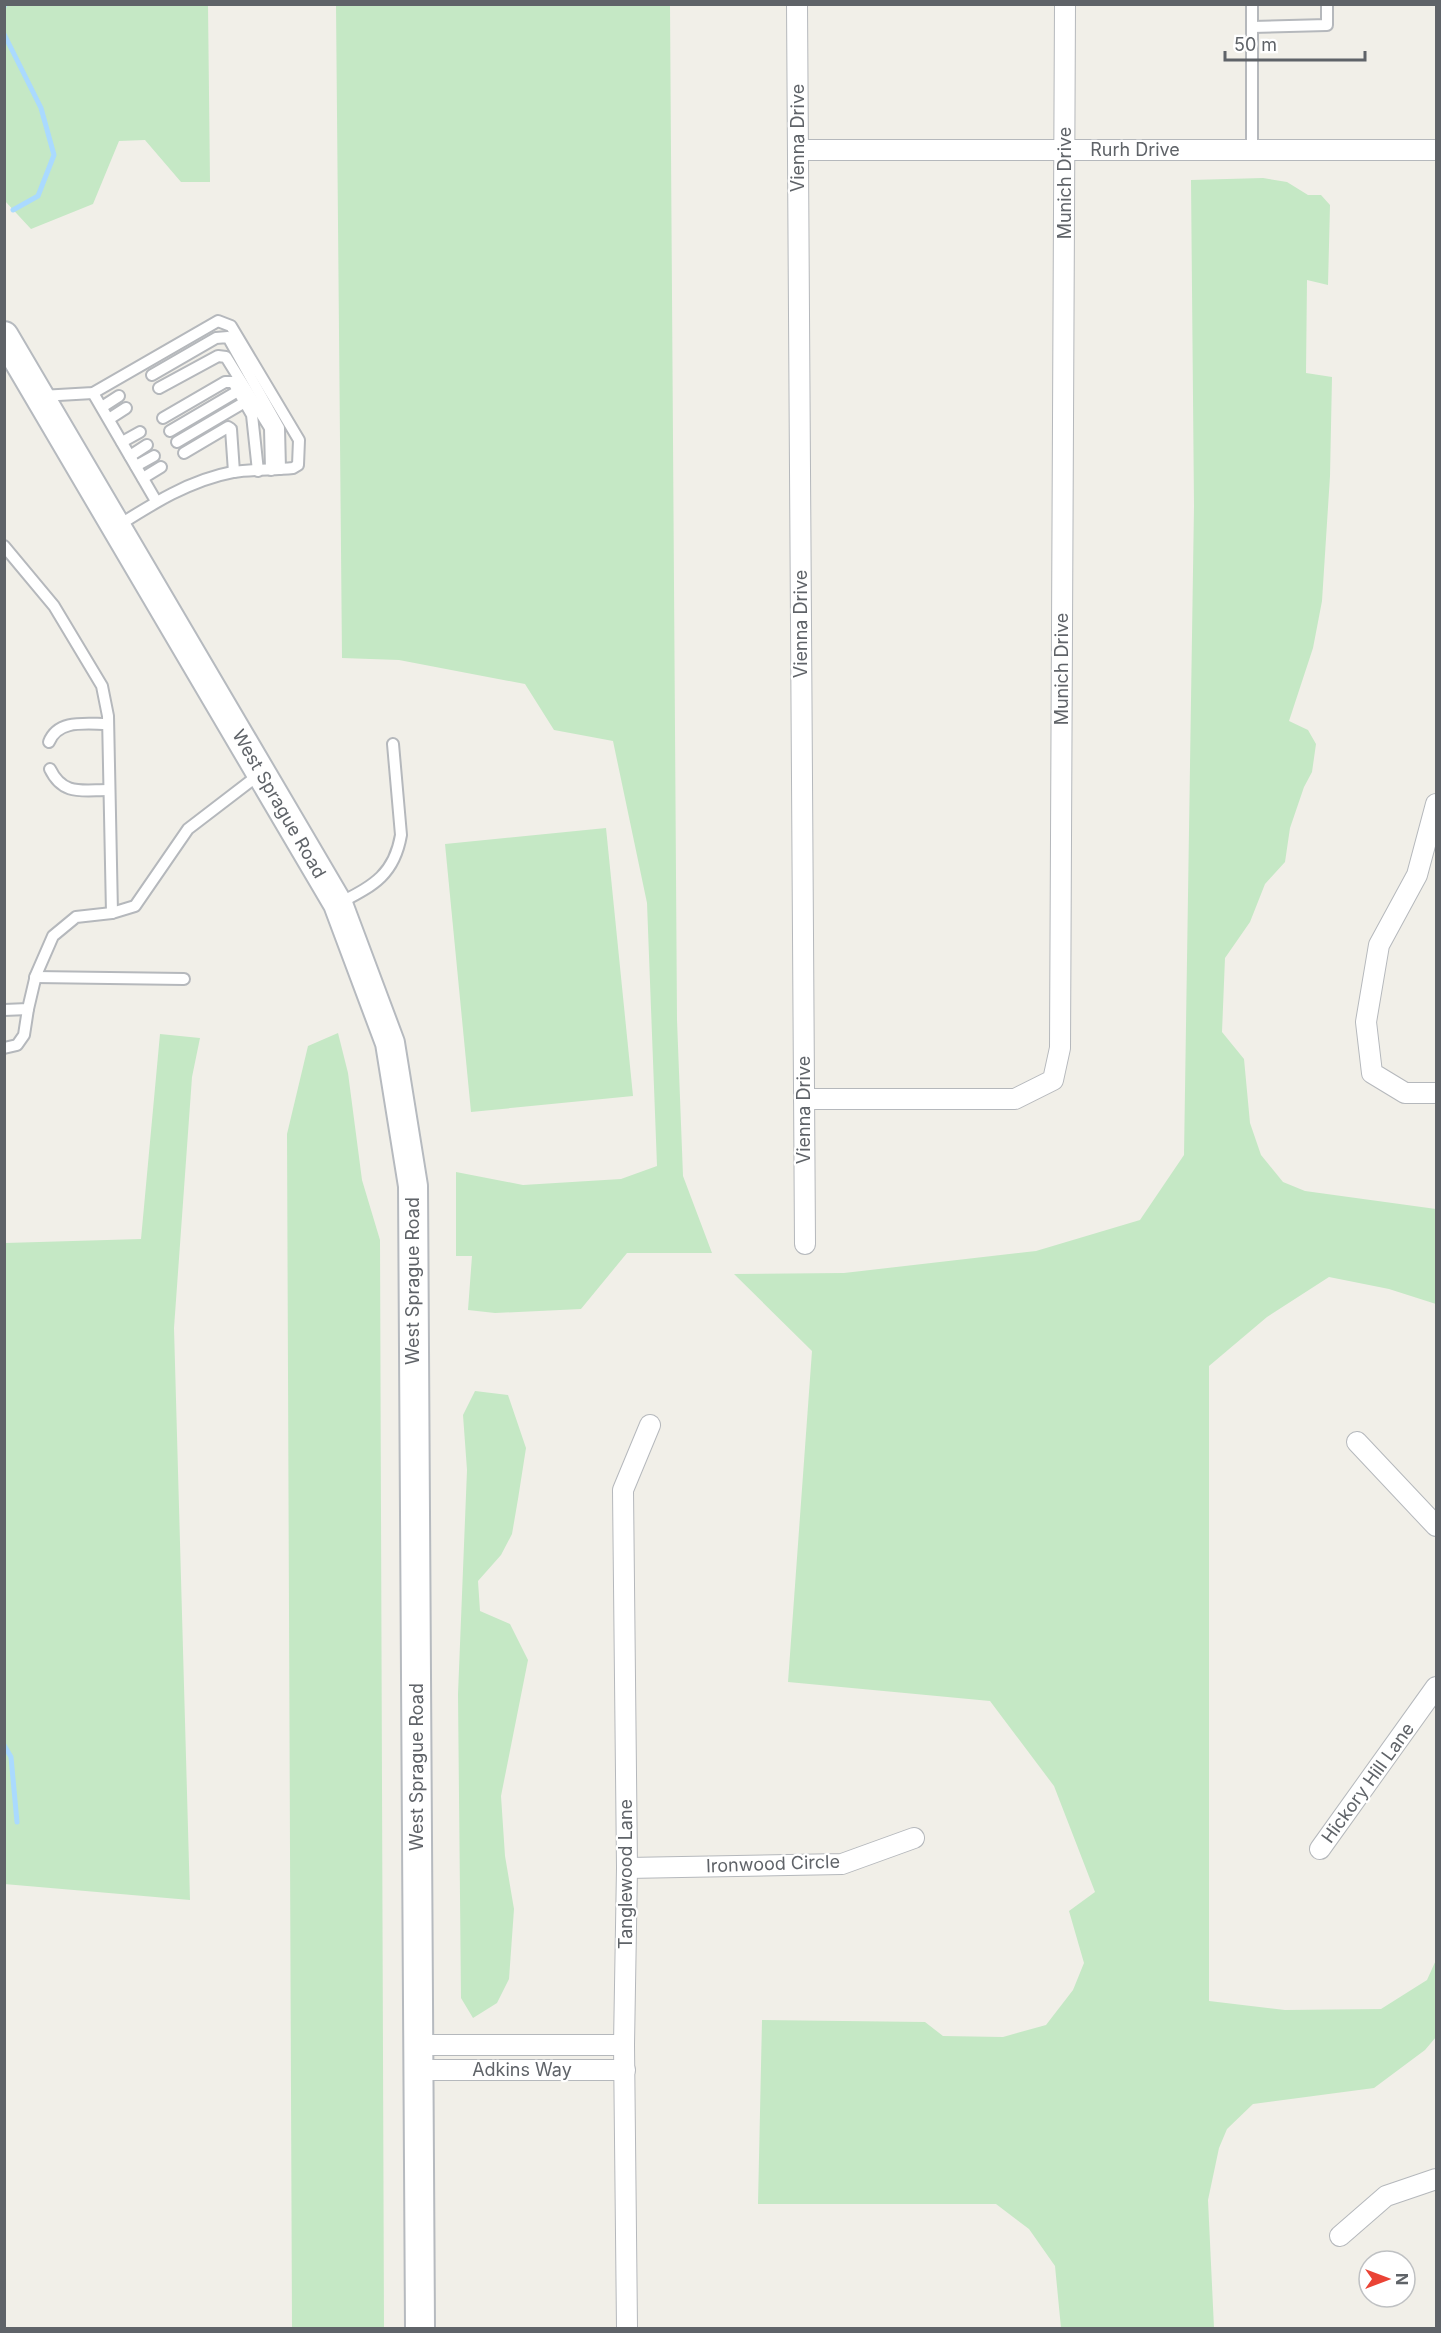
<svg xmlns="http://www.w3.org/2000/svg" width="1441" height="2333" font-family="Inter,sans-serif">
  <rect width="100%" height="100%" fill="#f1efe8"/>
  <!-- green -->
  <g fill="#c5e8c5">
    <path d="M5,4L208,5L210,182H181L145,140L119,141L93,204L31,229L5,201Z"/>
    <path d="M336,5H670L677,1020L683,1176L712,1253H627L581,1309L495,1313L468,1310L472,1256H456V1172L523,1185L621,1179L657,1166L647,903L613,741L554,730L525,684L399,660L342,658Z"/>
    <path d="M1263,178L1287,182L1308,195H1321L1330,205L1328,285L1307,280L1306,373L1332,377L1330,476L1322,601L1313,648L1289,721L1308,730L1316,744L1312,772L1304,787L1290,828L1285,862L1265,884L1250,922L1225,958L1222,1032L1244,1059L1250,1123L1261,1155L1283,1182L1305,1191L1436,1209V1304L1389,1289L1329,1277L1267,1317L1209,1366V2001L1285,2010L1381,2009L1427,1980L1436,1960V2037L1425,2050L1374,2088L1253,2104L1227,2129L1219,2148L1208,2200L1214,2328H1061L1055,2266L1029,2229L996,2204H758L762,2020L925,2022L943,2036L1003,2037L1046,2025L1073,1990L1084,1963L1069,1911L1095,1892L1054,1786L990,1701L788,1682L812,1351L734,1274L844,1273L1036,1251L1140,1220L1184,1155L1194,506L1191,180Z"/>
    <path d="M606,828L633,1096L471,1112L445,844Z"/>
    <path d="M338,1033L348,1073L362,1180L380,1240L384,2328H292L287,1134L308,1046Z"/>
    <path d="M160,1034L200,1038L192,1077L174,1328L190,1900L4,1884L5,1243L141,1239Z"/>
    <path d="M475,1391L508,1395L526,1448L518,1499L512,1534L501,1555L478,1581L480,1611L510,1624L528,1660L501,1796L505,1856L514,1909L509,1979L497,2003L473,2018L461,1998L458,1694L467,1470L463,1415Z"/>
  </g>
  <g fill="none" stroke-linecap="round" stroke-linejoin="round">
    <!-- stream -->
    <g stroke="#aadaff" stroke-width="5">
      <path d="M4,7L5,4"/>
      <path d="M4,34L41,108L54,155L38,196L13,210"/>
      <path d="M4,1745L11,1757L17,1822"/>
    </g>
    <defs>
      <g id="lane">
        <path d="M1252,4V150"/>
        <path d="M1252,27L1327,25V4"/>
        <path d="M152,375L216,338L228,337L279,428L280,469"/>
        <path d="M159,388L218,356L226,357L270,428L271,470"/>
        <path d="M93,393L156,501"/>
        <path d="M41,396L93,393L218,321L231,326L299,440L298,465L293,468C273,470 253,469 233,472C190,480 152,504 116,527"/>
        <path d="M102,407L119,396"/>
        <path d="M163,418L225,382H233L252,415L258,471"/>
        <path d="M109,419L126,408"/>
        <path d="M170,431L238,391"/>
        <path d="M122,442L140,432"/>
        <path d="M177,442L245,402"/>
        <path d="M184,453L228,427L231,429L234,472"/>
        <path d="M130,456L147,445"/>
        <path d="M136,466L154,456"/>
        <path d="M143,478L161,467"/>
        <path d="M4,546L54,606L102,686L108,716L112,913"/>
        <path d="M49,742C58,719 86,724 107,724"/>
        <path d="M50,769C63,796 82,790 108,790"/>
        <path d="M338,904C372,886 394,876 401,835L393,744"/>
        <path d="M35,977L184,979"/>
        <path d="M4,1010L28,1009L36,975L53,936L76,917L112,913L135,906L188,829L261,773"/>
        <path d="M4,1048L17,1045L24,1035L28,1009"/>
      </g>
      <g id="street">
        <path d="M797,4L805,1244"/>
        <path d="M798,150H1436"/>
        <path d="M1436,804L1417,875L1379,945L1366,1022L1372,1073L1405,1093H1436"/>
        <path d="M804,1099H1015L1053,1080L1060,1048L1065,4"/>
        <path d="M1357,1442L1436,1526"/>
        <path d="M1320,1849L1436,1687"/>
        <path d="M627,1868L842,1864L914,1838"/>
        <path d="M419,2045H624"/>
        <path d="M419,2070H625"/>
        <path d="M1340,2236L1386,2196L1436,2179"/>
        <path d="M627,2328L624,2045L627,1868L623,1490L650,1425"/>
      </g>
      <path id="secondary" d="M4,336L338,904L390,1043L413,1186L420,2328"/>
    </defs>
    <!-- lane casing -->
    <use href="#lane" stroke="#b5b8bc" stroke-width="14"/>
    <!-- street casing -->
    <use href="#street" stroke="#b5b8bc" stroke-width="22"/>
    <!-- secondary casing -->
    <use href="#secondary" stroke="#b6babf" stroke-width="32"/>
    <!-- lane -->
    <use href="#lane" stroke="#fff" stroke-width="10"/>
    <!-- street -->
    <use href="#street" stroke="#fff" stroke-width="20"/>
    <!-- secondary -->
    <use href="#secondary" stroke="#fff" stroke-width="28"/>
  </g>
  <g text-anchor="middle" stroke-width="4.5" stroke-linejoin="round" paint-order="stroke">
    <!-- street labels -->
    <g font-size="18" fill="#5f6368" stroke="#fff">
      <text transform="translate(798 138) rotate(-90)" y="6">Vienna Drive</text>
      <text x="1135" y="156">Rurh Drive</text>
      <text transform="translate(1065 183) rotate(-90)" y="6">Munich Drive</text>
      <text transform="translate(801 624) rotate(-90)" y="6">Vienna Drive</text>
      <text transform="translate(1062 669) rotate(-90)" y="6">Munich Drive</text>
      <text transform="translate(279 804) rotate(60)" y="6">West Sprague Road</text>
      <text transform="translate(804 1110) rotate(-90)" y="6">Vienna Drive</text>
      <text transform="translate(413 1281) rotate(-90)" y="6">West Sprague Road</text>
      <text transform="translate(417 1767) rotate(-90)" y="6">West Sprague Road</text>
      <text transform="translate(1368 1783) rotate(-54)" y="6">Hickory Hill Lane</text>
      <text transform="translate(773 1864) rotate(-2)" y="6">Ironwood Circle</text>
      <text transform="translate(626 1874) rotate(-90)" y="6">Tanglewood Lane</text>
      <text x="522" y="2076">Adkins Way</text>
    </g>
  </g>
  <!-- border -->
  <rect width="1441" height="2333" fill="none" stroke="#5f6368" stroke-width="12"/>
  <!-- north arrow -->
  <g transform="translate(1387 2279) rotate(90)"><circle r="28" fill="#ffffff" stroke="#bfc1c3" stroke-width="1.5"/>
  <path d="M0-4.5L10 22L0 15L-10 22Z" fill="#ea4335"/>
  <text y="-9" font-size="16" font-weight="bold" text-anchor="middle" fill="#5f6368">N</text>
  </g>
  <!-- scale -->
  <path d="M1225 51v9h140v-9" fill="none" stroke="#5f6368" stroke-width="3"/>
  <text x="1234" y="51" font-size="18" fill="#5f6368" stroke="#ffffff" stroke-width="4.5" paint-order="stroke">50 m</text>
</svg>
